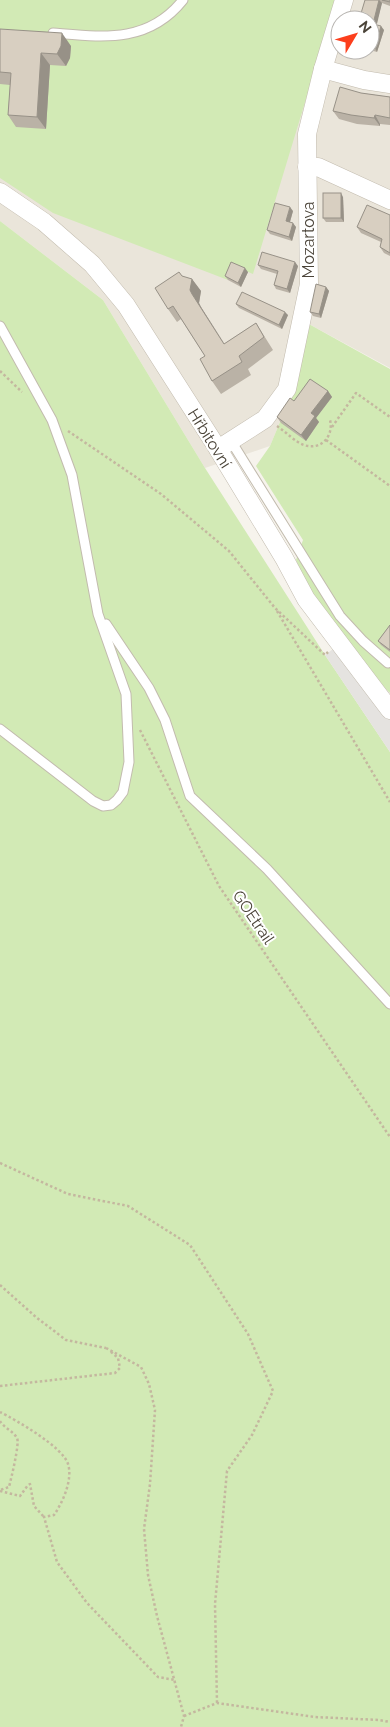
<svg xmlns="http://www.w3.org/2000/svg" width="390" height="1727" font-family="Raleway,sans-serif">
  <rect width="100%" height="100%" fill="#f6f3ec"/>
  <!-- residential -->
  <path fill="#eae5da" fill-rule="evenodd" d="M0,0H390V368L307,323L295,386L270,446L205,468L103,300L0,221ZM340,20H370V50H340Z"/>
  <!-- green -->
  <g fill="#d2eab5">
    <path d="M0,0H336L253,274L234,266L228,280L53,213L0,178Z"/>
    <path d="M0,221L103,300L205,468L325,655L390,752V1727H0Z"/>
    <path d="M307,323L390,369V693L376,680L311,594L296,560L303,540L256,466L270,446L295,386Z"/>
  </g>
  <!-- parking -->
  <path fill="#e5e3e0" d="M340,644L390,707V752L325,655Z"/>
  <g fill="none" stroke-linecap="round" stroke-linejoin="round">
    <defs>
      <g id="lane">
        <path d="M53,33C102,37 148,44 183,0"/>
        <path d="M0,326L52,420L72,475L98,614L126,694L129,762L123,792L117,800L111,805L103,806L93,801L0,729"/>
        <path d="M231,441L340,616L363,641L388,663"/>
        <path d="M106,624L149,688L165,720L190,796L267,869L390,1004"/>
      </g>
      <g id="street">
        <path d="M323,69L364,80L390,84"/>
        <path d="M307,167H318L390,200"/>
        <path d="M0,192L44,222L92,264L126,305L218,449L284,558L306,599L390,710"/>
        <path d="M218,449L265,419L287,389L309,284L307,134L323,69L344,0"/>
      </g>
    </defs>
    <!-- lane casing -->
    <use href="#lane" stroke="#c2bbae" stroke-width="11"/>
    <!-- street casing -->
    <use href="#street" stroke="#c2bbae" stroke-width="19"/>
    <!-- path -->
    <g stroke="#c4b79f" stroke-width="2.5" stroke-dasharray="2.5 2.5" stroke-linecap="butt">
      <path d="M0,371L22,392"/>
      <path d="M277,426C286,432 295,442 304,445C321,451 334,436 330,420"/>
      <path d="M332,427L356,393L390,417"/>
      <path d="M68,431L161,494L229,551L275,608L325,655L328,652"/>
      <path d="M326,440L390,486"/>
      <path d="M277,611L390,802"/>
      <path d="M140,730L219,886L390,1137"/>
      <path d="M0,1163L68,1194L128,1206L190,1245L248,1334L273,1391L252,1435L227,1471L215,1604L217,1703"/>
      <path d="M0,1285L37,1318L66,1340L106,1348"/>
      <path d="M106,1348L141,1367L149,1384L155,1410L150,1484L144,1529L148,1575L157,1616L184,1716L181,1727"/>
      <path d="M0,1386L115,1373L120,1368L118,1358L110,1351"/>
      <path d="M0,1412C16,1420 63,1447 68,1464C73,1479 63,1502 54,1515L44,1517L57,1562L87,1603L158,1677L175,1680"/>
      <path d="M0,1421C4,1428 13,1431 17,1438C20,1443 11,1479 9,1487L0,1490"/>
      <path d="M0,1491L20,1496L28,1485L30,1484L34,1506L44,1517"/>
      <path d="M184,1716L217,1703L315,1717L379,1720L390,1722"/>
    </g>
    <!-- lane -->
    <use href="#lane" stroke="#fff" stroke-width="9"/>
    <!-- street -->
    <use href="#street" stroke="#fff" stroke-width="18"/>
  </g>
  <!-- wall -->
  <g fill="#bab2a6">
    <path d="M365,0H390V6L382,3L376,25L384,30L377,52L370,50V20Z"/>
    <path d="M0,29L71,46L70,58L66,66L50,65L46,129L16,127L8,115L10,85L0,84Z"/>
    <path d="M361,93L390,97V125L380,124V126L357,124L339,119L333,111Z"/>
    <path d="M343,197L344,222H326L323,218Z"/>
    <path d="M293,211L290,222L296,227L292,241L270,234L267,230Z"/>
    <path d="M390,215V256L384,253L380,247L381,242L361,233L357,227Z"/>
    <path d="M258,265L298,266L290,293L276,289L274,285L277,274L261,269Z"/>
    <path d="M179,272L182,277L192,279L201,291L199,303L201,307L224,344L256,323L273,350L248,369L251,375L221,394L212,381L205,356L181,319L177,322L168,309Z"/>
    <path d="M248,272L241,287L228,280L225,276Z"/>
    <path d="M326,287L329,291L321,318L313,316L310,312Z"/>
    <path d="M236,304L288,315L282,329L239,308Z"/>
    <path d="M328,391L332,397L316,418L319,422L306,441L281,423L277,417L294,401Z"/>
    <path d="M390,625V652L381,645L378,641Z"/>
  </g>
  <!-- shaded-wall -->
  <g fill="#979187">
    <path d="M379,0L382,3L376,28L373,24Z"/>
    <path d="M381,26L384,30L377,52L375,48Z"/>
    <path d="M62,33L71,46L70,58L66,66L57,54Z"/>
    <path d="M41,53L50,65L46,129L37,117Z"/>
    <path d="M375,115L380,124V126L374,118Z"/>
    <path d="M341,193L343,197L344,222L341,218Z"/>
    <path d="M290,207L293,211L289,225L286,221Z"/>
    <path d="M293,223L296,227L292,241L289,237Z"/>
    <path d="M295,262L298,266L290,293L287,289Z"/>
    <path d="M245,268L248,272L241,287L238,283Z"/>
    <path d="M179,272L188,285L192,279L201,291L199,303L201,307L233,357L192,294Z"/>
    <path d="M326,287L329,291L321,318L319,314Z"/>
    <path d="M285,312L288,315L282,329L279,325Z"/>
    <path d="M328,391L332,397L316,418L319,422L306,441L301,435L311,413Z"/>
  </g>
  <!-- building -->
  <g fill="#d8cfc1" stroke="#979187">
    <path d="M365,0H379L373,24L381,26L375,48L370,47V20H359Z"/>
    <path d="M382,0H390V2Z"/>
    <path d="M0,29L62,33L61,46L57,54L41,53L37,117L8,115L11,73L0,72Z"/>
    <path d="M340,87L361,93L390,97V118L375,115L374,118L351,115L333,111Z"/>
    <rect x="323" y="193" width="18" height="25"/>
    <path d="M275,203L290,207L286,221L293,223L289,237L267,230Z"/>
    <path d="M367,205L390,215V253L380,247L382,239L357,227Z"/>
    <path d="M262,252L295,262L287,289L274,285L278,271L258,265Z"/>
    <path d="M231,262L245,268L238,283L225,276Z"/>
    <path d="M179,272L182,276L192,279L190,290L192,294L224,344L256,323L264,337L239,356L242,362L212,381L200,359L205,356L173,306L168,309L155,288Z"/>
    <path d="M316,284L326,287L319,314L310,312Z"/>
    <path d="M242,292L285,312L279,325L236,304Z"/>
    <path d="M310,379L328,391L311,413L315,416L301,435L277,417L290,398L294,401Z"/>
    <path d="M390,625V650L378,641Z"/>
  </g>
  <g text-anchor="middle" stroke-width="4" stroke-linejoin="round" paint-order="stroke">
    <!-- street labels -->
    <g font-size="16" fill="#4b4439" stroke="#fff">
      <text transform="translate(308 240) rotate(-90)" y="6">Mozartova</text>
      <text transform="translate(210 438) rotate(58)" y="6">Hřbitovní</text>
      <text transform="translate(254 917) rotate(56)" y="6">GOEtrail</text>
    </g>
  </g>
  <!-- north arrow -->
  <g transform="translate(355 35) rotate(52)"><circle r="24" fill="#ffffff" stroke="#b7b4b0"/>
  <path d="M0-4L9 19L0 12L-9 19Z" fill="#fc3f1d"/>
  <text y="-8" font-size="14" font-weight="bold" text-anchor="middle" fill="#4b4439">N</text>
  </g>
</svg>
